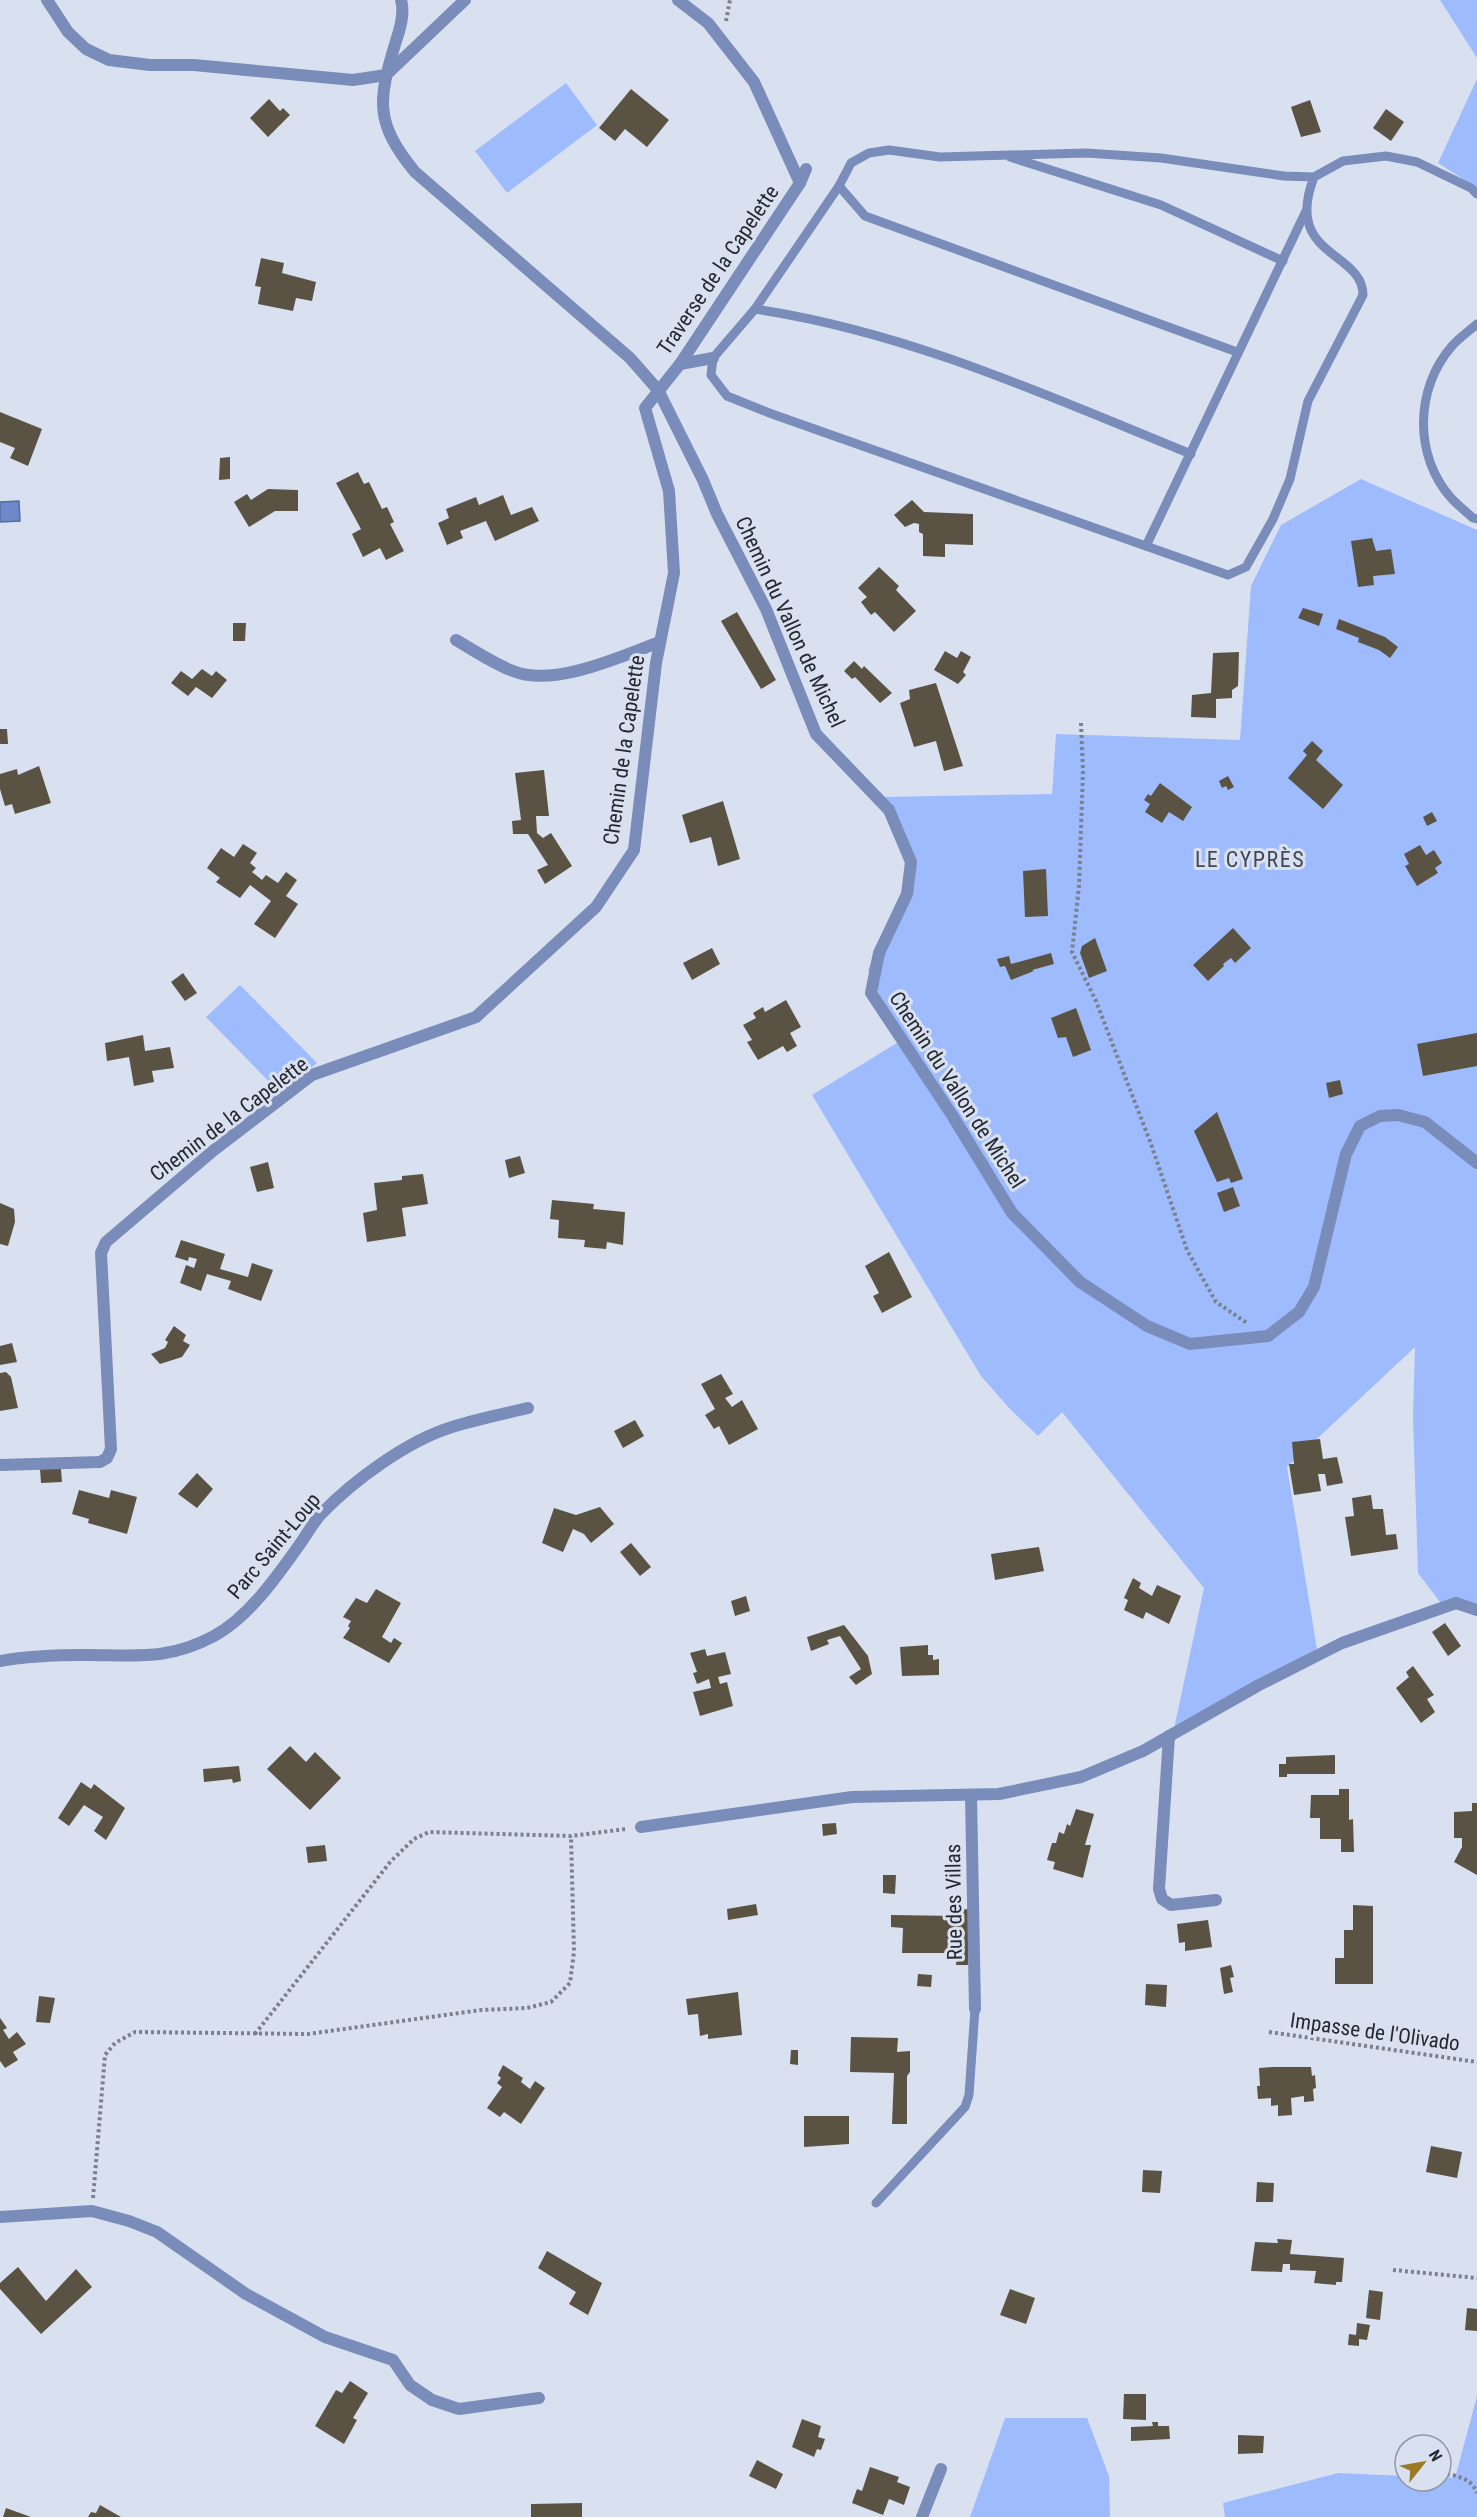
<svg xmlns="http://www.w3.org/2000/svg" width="1477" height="2517" font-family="'Roboto Condensed',sans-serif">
  <rect width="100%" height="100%" fill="#d9e1f1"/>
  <!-- green -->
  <g fill="#9ebbfe">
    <path d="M1440,0H1477V58Z"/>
    <path d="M1477,79V188L1438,163Z"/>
    <path d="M566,83L597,125L507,193L475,151Z"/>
    <path d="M1361,479L1477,530V1609L1443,1606L1418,1573L1413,1417L1415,1347L1287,1467L1317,1649L1174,1729L1204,1588L1062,1412L1038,1436L1009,1408L981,1376L812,1095L900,1041L868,970L909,876L883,797L1052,794L1056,734L1240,740L1251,586L1281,525Z"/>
    <path d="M240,985L317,1063L280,1093L206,1017Z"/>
    <path d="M1477,2396V2517H1225L1223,2503L1338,2473L1405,2476V2481H1441V2477L1455,2478Z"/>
    <path d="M1005,2418H1087L1109,2476L1110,2517H970Z"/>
  </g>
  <!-- water -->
  <path fill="#6e89c9" stroke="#586c9b" stroke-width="1.5" d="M19,501L20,521L0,522V502Z"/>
  <!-- building -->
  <g fill="#5a5344">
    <path d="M631,89L669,120L647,147L625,129L615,141L599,128Z"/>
    <path d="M269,99L280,111L283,108L290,115L268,137L250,118Z"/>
    <path d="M1310,100L1321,132L1301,137L1291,107Z"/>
    <path d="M1386,109L1404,122L1391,141L1373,128Z"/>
    <path d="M261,258L284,263L282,273L316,282L312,301L296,298L293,311L258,304L261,287L255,286Z"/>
    <path d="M0,412L42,429L28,466L10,458L15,448L0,442Z"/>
    <path d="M230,457V479L219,480L220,458Z"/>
    <path d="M358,472L364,484L369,482L382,509L387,507L394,522L390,524L404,551L386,560L380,548L363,557L352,534L361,529L336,483Z"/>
    <path d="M268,489L298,490V511H275L249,527L234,502L247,494L251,500Z"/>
    <path d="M503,495L511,515L532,507L539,521L495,541L486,521L460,531L463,538L447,545L438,523L449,518L446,509L476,497L479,505Z"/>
    <path d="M912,500L924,512L973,514V545L945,544V557L923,556V534L919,532V524L914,523L905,527L894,515Z"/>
    <path d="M1372,538L1376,551L1391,549L1395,574L1373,576L1374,585L1358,587L1351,541Z"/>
    <path d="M879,567L899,586L896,590L916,611L894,632L875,612L871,615L861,602L867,597L858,588Z"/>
    <path d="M1303,608L1323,614L1319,626L1298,618Z"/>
    <path d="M737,612L776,680L761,689L721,621Z"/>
    <path d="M1339,619L1385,637L1398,647L1390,658L1379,650L1358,642L1359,638L1336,629Z"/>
    <path d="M233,623H246L245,641H233Z"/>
    <path d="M945,651L957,658L961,651L971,657L963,672L966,675L958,684L934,670Z"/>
    <path d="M1239,652L1238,686L1232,690V698L1216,699V718L1191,717L1192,695L1211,693L1213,653Z"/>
    <path d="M854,661L862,669L864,666L892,693L880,703L855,677L852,679L844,671Z"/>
    <path d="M202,669L212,676L216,671L227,680L212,698L196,687L188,696L171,683L181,671L192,679Z"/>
    <path d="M936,683L963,766L944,771L936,741L914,747L900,703L910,699L909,690Z"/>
    <path d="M0,729H7L8,744H0Z"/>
    <path d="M1312,741L1323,751L1316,760L1343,785L1323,809L1288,778L1307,755L1303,751Z"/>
    <path d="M39,766L51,803L15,814L12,804L5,806L0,789V774L17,769L18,775Z"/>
    <path d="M544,770L549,816H536L537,833L543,838L551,833L572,866L545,884L537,870L548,865L528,834H513L512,821L521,820L515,773Z"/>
    <path d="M1228,776L1234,787L1228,790L1226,786L1222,788L1219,781Z"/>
    <path d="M1160,783L1192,807L1183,821L1169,812L1162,823L1145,812L1150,804L1144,800L1148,794L1151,796Z"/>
    <path d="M723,801L740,859L718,866L711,837L690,843L682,815Z"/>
    <path d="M1432,812L1437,821L1427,826L1423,817Z"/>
    <path d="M243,844L257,853L250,863L256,868L252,872L262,880L266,875L278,883L286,872L297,880L286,896L298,904L275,938L254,924L271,901L250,885L240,898L216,882L220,878L207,868L221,848L234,857Z"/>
    <path d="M1420,845L1426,855L1434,850L1442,863L1435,868L1438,873L1417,886L1405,866L1409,864L1404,854Z"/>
    <path d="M1046,869L1048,916L1025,917L1023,871Z"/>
    <path d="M1233,928L1251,948L1235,963L1231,958L1223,964L1224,966L1208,981L1193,965Z"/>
    <path d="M1095,938L1107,971L1089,978L1080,953L1082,946Z"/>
    <path d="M712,948L720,964L692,980L683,963Z"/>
    <path d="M1051,953L1054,964L1032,970L1034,971L1011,980L1005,966L1000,967L997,959L1009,956L1011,964Z"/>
    <path d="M183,973L197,993L185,1001L171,982Z"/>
    <path d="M786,1000L801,1027L790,1033L797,1046L787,1052L783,1046L758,1060L747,1042L752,1040L743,1025L756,1018L753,1013L763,1007L765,1012Z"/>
    <path d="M1076,1008L1091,1050L1073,1057L1066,1037L1058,1038L1051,1018Z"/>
    <path d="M1477,1033V1066L1423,1076L1417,1044Z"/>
    <path d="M143,1035L145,1051L170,1047L174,1068L152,1071L154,1082L134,1086L129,1057L107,1061L105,1043Z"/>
    <path d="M1340,1080L1343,1094L1329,1098L1326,1083Z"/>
    <path d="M1217,1112L1243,1179L1231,1183L1229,1178L1217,1182L1194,1131Z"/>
    <path d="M520,1156L525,1173L509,1178L505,1160Z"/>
    <path d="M268,1162L274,1188L257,1192L250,1167Z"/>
    <path d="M423,1174L428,1204L402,1208L406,1236L367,1242L363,1213L377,1210L374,1183L402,1180V1176Z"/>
    <path d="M1233,1187L1240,1206L1224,1212L1217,1193Z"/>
    <path d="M552,1200L594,1204L593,1209L625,1212L623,1245L607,1242L606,1249L584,1247L585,1240L558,1238L559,1220L550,1219Z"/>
    <path d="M0,1203L14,1209L15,1222L8,1246L0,1244Z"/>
    <path d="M181,1240L225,1254L220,1269L248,1277L252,1263L273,1270L261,1301L228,1289L231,1281L207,1274L201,1291L180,1283L186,1265L194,1268L197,1259L189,1257L188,1261L175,1257Z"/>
    <path d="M889,1252L912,1297L882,1313L873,1296L879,1293L865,1266Z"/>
    <path d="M174,1326L186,1335L183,1341L190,1345L182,1357L160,1364L151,1354L165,1348L168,1342L165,1340Z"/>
    <path d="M12,1343L17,1362L0,1365V1346Z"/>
    <path d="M6,1372L11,1377L18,1408L0,1411V1373Z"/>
    <path d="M721,1374L733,1394L725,1398L732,1407L742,1400L758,1429L729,1445L719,1426L714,1429L705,1415L715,1409L701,1384Z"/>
    <path d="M635,1420L644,1436L623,1448L614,1431Z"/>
    <path d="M1320,1439L1323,1459L1337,1457L1343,1483L1327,1486L1325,1474H1318L1321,1491L1294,1495L1289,1464H1294L1292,1442Z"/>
    <path d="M40,1469H61L62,1482L41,1483Z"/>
    <path d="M197,1473L213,1489L197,1508L178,1494Z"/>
    <path d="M79,1490L109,1498L111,1490L137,1497L127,1534L88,1523L89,1519L72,1514Z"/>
    <path d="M1371,1495L1373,1509H1383L1386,1535L1396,1534L1398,1549L1351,1556L1345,1517L1354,1516L1352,1498Z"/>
    <path d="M600,1507L614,1524L591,1543L584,1534L573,1529L563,1552L542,1543L554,1508L576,1515Z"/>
    <path d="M631,1543L651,1567L640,1576L620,1552Z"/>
    <path d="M1039,1547L1044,1571L995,1580L991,1554Z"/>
    <path d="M1133,1578L1141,1583L1139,1588L1152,1596L1157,1585L1181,1596L1169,1624L1146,1612L1143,1619L1124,1610L1128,1600L1124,1598Z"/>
    <path d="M376,1589L401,1603L382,1637L391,1643L394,1638L402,1643L389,1663L343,1638L350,1628L348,1626L351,1621L343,1617L356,1598L367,1603Z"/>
    <path d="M746,1596L750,1611L735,1616L731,1601Z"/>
    <path d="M1445,1623L1461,1646L1448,1656L1432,1632Z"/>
    <path d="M844,1625L868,1656L872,1674L856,1685L849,1677L861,1669L840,1636L827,1640L829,1644L811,1651L807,1637Z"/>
    <path d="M928,1645V1655H933V1660L939,1659V1675L902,1676L900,1647Z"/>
    <path d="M705,1649L707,1656L725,1652L731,1674L718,1677L720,1684L727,1682L733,1706L700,1716L693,1692L711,1688L709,1679L697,1684L693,1673L697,1672L690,1653Z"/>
    <path d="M1413,1666L1434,1695L1427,1699L1435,1712L1421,1723L1396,1688L1409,1677L1406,1672Z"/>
    <path d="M290,1746L306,1762L315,1752L341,1778L310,1810L267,1769Z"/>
    <path d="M1335,1755V1774H1287V1777H1279V1764H1286V1757Z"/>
    <path d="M239,1766L241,1781L233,1783L232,1779L204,1782L203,1769Z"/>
    <path d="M81,1782L91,1789L94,1784L125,1808L106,1840L94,1831L103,1817L84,1805L69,1826L58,1818Z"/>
    <path d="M1339,1789H1349V1820L1353,1819L1354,1852H1341V1839H1320V1818H1310L1311,1795H1339Z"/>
    <path d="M1472,1803H1477V1875L1454,1862L1462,1847V1838H1454V1812L1472,1811Z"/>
    <path d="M1076,1809L1094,1814L1085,1845H1091L1083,1878L1053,1869L1055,1862L1047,1860L1052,1843H1056L1059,1832L1064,1834L1067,1824L1070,1826Z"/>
    <path d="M836,1823L837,1834L823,1836L822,1824Z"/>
    <path d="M325,1845L327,1861L308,1863L306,1847Z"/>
    <path d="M883,1875H896L895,1894L883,1893Z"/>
    <path d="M756,1904L758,1915L728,1920L727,1909Z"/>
    <path d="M1353,1905L1373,1906V1984H1335V1958H1344V1930H1353Z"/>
    <path d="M968,1909V1965H956L957,1953H902L903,1928L891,1927V1915L958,1916L957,1910Z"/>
    <path d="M1208,1920L1212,1947L1185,1951V1942L1179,1943L1177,1924Z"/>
    <path d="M1231,1965L1234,1977L1230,1978L1233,1992L1224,1994L1220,1968Z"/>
    <path d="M918,1974L932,1975L931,1987L917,1986Z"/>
    <path d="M1146,1984L1167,1985L1166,2007L1145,2005Z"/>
    <path d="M738,1992L742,2035L708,2039V2034L700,2036L698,2014L688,2015L686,1999Z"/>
    <path d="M39,1996L55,1998L50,2023L36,2022Z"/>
    <path d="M0,2018L7,2028L3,2030L9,2039L17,2032L26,2044L13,2052L18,2060L5,2068L0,2061Z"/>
    <path d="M851,2037L898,2038L897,2052L910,2051V2072L907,2076V2124H892L894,2073L850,2072Z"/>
    <path d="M791,2050H798V2065L790,2064Z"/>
    <path d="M503,2065L523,2078L521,2082L530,2089L535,2081L545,2088L521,2124L504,2112L500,2117L487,2108L502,2087L497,2083L501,2078L498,2075Z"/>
    <path d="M1272,2067H1311L1312,2076L1315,2075L1316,2088L1313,2089L1314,2101L1304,2102V2096L1291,2098L1292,2115L1278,2116V2105L1271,2106V2098L1258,2099L1257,2086H1260L1259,2068Z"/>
    <path d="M804,2116H849V2144L804,2147Z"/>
    <path d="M1431,2146L1462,2152L1457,2178L1426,2172Z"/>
    <path d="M1143,2170L1162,2171L1160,2193L1142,2192Z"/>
    <path d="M1257,2182L1274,2183L1273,2202H1256Z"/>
    <path d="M1277,2239L1292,2240L1290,2254L1344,2258L1342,2282H1336V2285L1314,2283L1316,2271L1290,2270V2264H1283L1282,2272L1251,2271L1255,2242L1278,2243Z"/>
    <path d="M547,2251L602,2283L588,2315L569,2304L576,2292L538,2268Z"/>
    <path d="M18,2267L46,2301L76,2269L92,2287L41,2334L0,2289V2283Z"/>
    <path d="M1010,2289L1035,2298L1026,2324L1000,2315Z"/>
    <path d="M1369,2290L1383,2292L1380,2320L1366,2318Z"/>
    <path d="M1467,2308L1477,2309V2331L1465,2330Z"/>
    <path d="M1357,2323L1370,2325L1367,2340L1359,2339V2346L1348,2345L1349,2334L1356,2335Z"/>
    <path d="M350,2381L368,2393L353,2418L357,2420L344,2444L315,2426L336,2390L342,2393Z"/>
    <path d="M1124,2394H1146V2420L1123,2419Z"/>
    <path d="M802,2419L821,2426L818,2437L825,2439L821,2450L817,2449L814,2457L792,2447Z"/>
    <path d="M1152,2422H1158V2426H1169L1170,2439L1131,2441V2427L1153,2426Z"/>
    <path d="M1238,2435L1264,2436L1263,2453L1238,2454Z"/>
    <path d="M757,2460L783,2474L776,2489L749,2476Z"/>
    <path d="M870,2467L899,2477L897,2482L910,2487L904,2505L889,2499L883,2515L852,2503L857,2489L862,2491Z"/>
    <path d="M582,2503V2517H531V2504Z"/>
    <path d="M100,2505L121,2517H88L91,2512L96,2513Z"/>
    <path d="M6,2508L31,2517H3Z"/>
  </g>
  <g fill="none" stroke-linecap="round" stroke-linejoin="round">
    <!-- path -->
    <g stroke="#7b808b" stroke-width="4" stroke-dasharray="3 3" stroke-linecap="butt">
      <path d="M726,21L730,0"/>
      <path d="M1081,723L1083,771L1079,886L1072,952L1096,1001L1151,1144L1187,1250L1216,1302L1247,1323"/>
      <path d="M1269,2032L1477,2062"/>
      <path d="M255,2034L391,1861L414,1839L429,1832L571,1836L626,1829"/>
      <path d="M93,2198L105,2055L115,2043L135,2032L308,2034L481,2010L527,2008L551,2002L570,1983L574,1952L571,1836"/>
      <path d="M1393,2270L1477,2278"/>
      <path d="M1441,2473C1456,2476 1471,2477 1477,2493"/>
    </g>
    <!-- lane -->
    <g stroke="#798cba" stroke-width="9">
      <path d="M1010,157L1161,205L1283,261"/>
      <path d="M1314,177C1283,257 1363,251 1363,295L1308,401L1290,479L1273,519L1246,567L1228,575L772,414L727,396L711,375L713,358L755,309L839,186L851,163L869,153L889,150L940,157L1086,153L1161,158L1284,176L1314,177L1343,161L1386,156L1417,162L1471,188L1477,194"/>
      <path d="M839,186L865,216L1237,352"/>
      <path d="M755,309C909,332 1048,396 1191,454"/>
      <path d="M1477,324C1469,331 1459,338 1452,346C1415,388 1413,456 1452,499C1459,506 1466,512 1473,518L1477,519"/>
      <path d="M1146,546L1306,211"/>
      <path d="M876,2203L965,2107L969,2095L975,2009"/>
    </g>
    <!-- street -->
    <g stroke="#798cba" stroke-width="12">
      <path d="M47,0L68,32L86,49L109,60L150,65H194L353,80L386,75L465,0"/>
      <path d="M401,0C405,13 400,29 396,41C378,100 374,122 415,172L630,358L658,390L703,480L717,514L766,609L816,734L889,810L911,862L907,894L879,953L871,993L952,1115L1012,1213L1080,1282L1147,1326L1190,1344L1268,1336L1299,1312L1314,1287L1346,1154L1360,1126L1380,1116L1398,1115L1425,1122L1477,1163"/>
      <path d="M678,0L708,23L754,82L800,183"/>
      <path d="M680,364L713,358"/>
      <path d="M456,640C475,651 494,664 513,671C554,688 621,656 660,642"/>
      <path d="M0,1465L100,1462L107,1458L111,1449L101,1253L106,1242L214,1150L312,1075L476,1017L596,907L634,850L656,663L674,573L669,491L645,408L680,364L800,183L806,169"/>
      <path d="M0,1661C28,1656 57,1655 86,1655C136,1655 167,1661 214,1636C250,1616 277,1576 300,1544C307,1534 313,1523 321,1514C354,1480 407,1441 452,1427C477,1419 503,1414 528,1408"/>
      <path d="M1169,1736L1159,1889L1162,1899L1171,1905L1216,1900"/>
      <path d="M971,1795L975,2009"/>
      <path d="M641,1827L852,1797L999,1794L1081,1777L1143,1751L1259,1685L1342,1643L1456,1603L1477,1610"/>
      <path d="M0,2217L92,2211L129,2221L157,2232L246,2294L325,2337L393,2360L410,2385L432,2400L459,2409L539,2398"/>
      <path d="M922,2517L941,2469"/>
    </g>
  </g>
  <g text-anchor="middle" stroke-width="6" stroke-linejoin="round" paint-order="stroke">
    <!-- street labels -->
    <g font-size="21" fill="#26282f" stroke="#d9e1f1">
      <text transform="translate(718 270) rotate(-56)" y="7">Traverse de la Capelette</text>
      <text transform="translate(790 622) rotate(65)" y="7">Chemin du Vallon de Michel</text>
      <text transform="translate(624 750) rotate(-82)" y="7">Chemin de la Capelette</text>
      <text transform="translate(957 1090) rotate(57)" y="7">Chemin du Vallon de Michel</text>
      <text transform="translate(229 1119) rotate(-37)" y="7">Chemin de la Capelette</text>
      <text transform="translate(274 1546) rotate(-50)" y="7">Parc Saint-Loup</text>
      <text transform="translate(954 1902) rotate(-91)" y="7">Rue des Villas</text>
      <text transform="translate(1375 2032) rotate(8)" y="7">Impasse de l'Olivado</text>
    </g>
    <!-- neighbourhood labels -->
    <g font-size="22" letter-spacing="1.5" fill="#414755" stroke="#d9e1f1">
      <text x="1250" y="867">LE CYPRÈS</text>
    </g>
  </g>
  <!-- north arrow -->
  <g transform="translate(1423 2463) rotate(59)"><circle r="28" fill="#d9e1f1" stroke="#9197a3" stroke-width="1.5"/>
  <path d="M0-4.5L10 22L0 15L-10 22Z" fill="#9b7a24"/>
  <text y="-9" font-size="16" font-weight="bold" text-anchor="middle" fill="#26282f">N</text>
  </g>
</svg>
